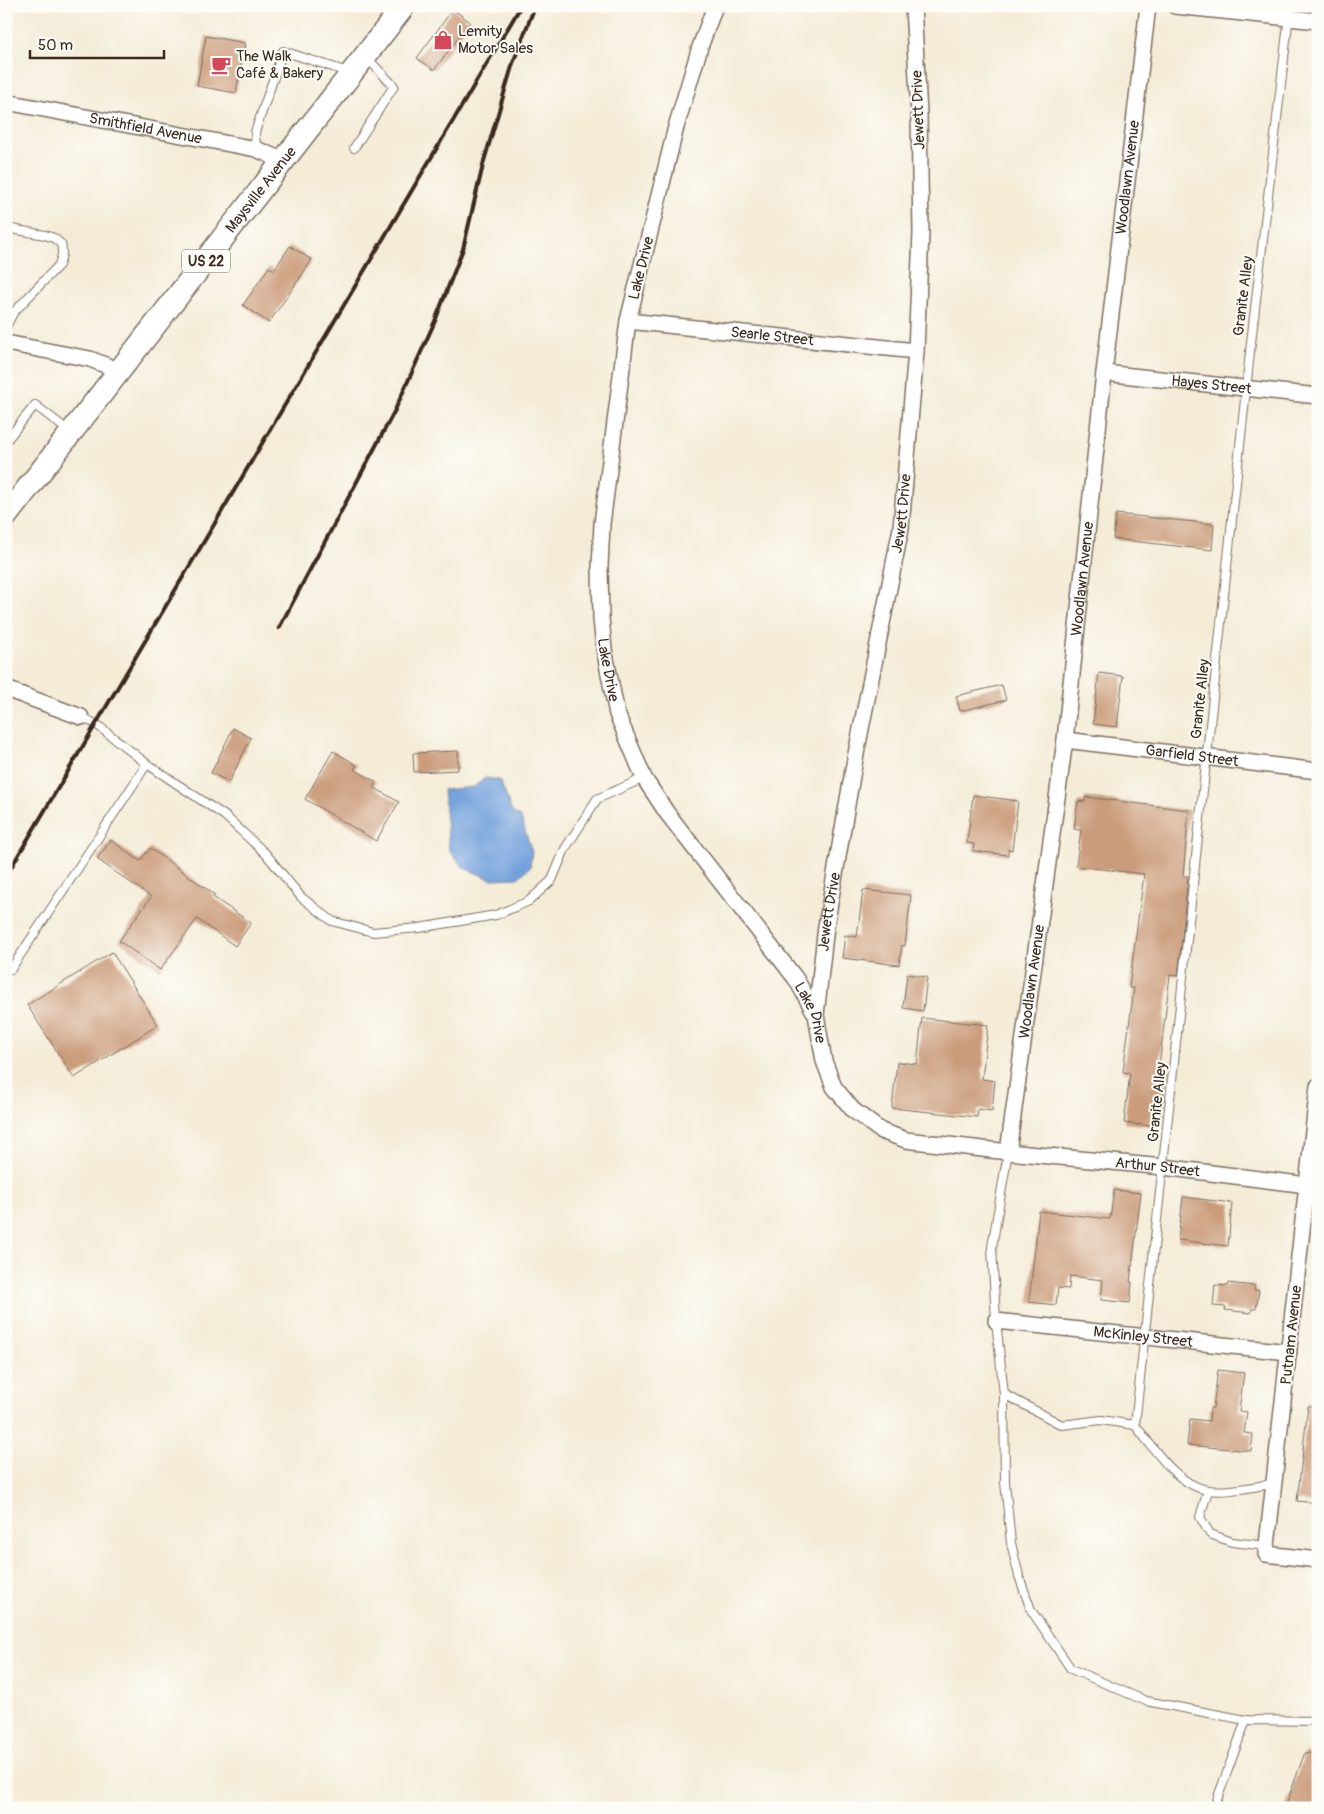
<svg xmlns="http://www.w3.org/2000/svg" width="1324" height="1814" font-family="Pangolin,sans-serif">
  <rect width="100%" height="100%" fill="#fdfcf7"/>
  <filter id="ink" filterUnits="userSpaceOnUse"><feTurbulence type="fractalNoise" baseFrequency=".02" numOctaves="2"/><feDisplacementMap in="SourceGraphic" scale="10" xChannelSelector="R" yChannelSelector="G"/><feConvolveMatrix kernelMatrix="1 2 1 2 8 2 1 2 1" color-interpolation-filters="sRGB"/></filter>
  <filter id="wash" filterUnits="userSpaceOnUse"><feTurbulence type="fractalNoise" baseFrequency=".0096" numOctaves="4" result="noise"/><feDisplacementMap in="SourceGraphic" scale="20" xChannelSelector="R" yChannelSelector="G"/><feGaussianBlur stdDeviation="1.12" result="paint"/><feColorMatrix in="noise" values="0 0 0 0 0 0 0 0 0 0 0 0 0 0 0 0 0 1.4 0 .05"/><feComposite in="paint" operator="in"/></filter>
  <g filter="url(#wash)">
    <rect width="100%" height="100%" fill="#f4ecd7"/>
    <!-- water -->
    <path fill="#73a1dc" stroke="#57667d" d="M485,778L500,780L512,812L521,818L532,852L530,867L518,878L491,879L464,868L449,850L443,790L474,787Z"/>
    <g id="blocks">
      <!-- building -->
      <g fill="#cb9c7c">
        <path d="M453,9L470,22L434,70L417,58Z"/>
        <path d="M206,36L245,43L236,93L197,86Z"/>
        <path d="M290,246L312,260L269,323L243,305L269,267L274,270Z"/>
        <path d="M1116,514L1214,524L1212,550L1113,539Z"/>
        <path d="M1099,673L1123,676L1117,727L1093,724Z"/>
        <path d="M1002,685L1006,700L960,711L956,696Z"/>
        <path d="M233,728L251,738L229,782L211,773Z"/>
        <path d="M333,751L357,765L354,769L376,782L373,787L399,802L376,841L305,799Z"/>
        <path d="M458,751V770L414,772L413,753Z"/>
        <path d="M973,795L1018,801L1012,850L1008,849V855L973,851L974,844L967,843Z"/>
        <path d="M1085,797L1189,810L1183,876H1188L1178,976L1170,975L1158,1075L1166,1076L1160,1123L1151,1122V1126L1124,1123L1130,1073L1123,1072L1134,988H1129L1144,874L1076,866L1081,830L1074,829L1078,801L1085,802Z"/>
        <path d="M111,840L140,861L150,848L215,895L213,897L251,923L235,946L197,919L160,970L119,941L151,897L97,859Z"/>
        <path d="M863,890L911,895L905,946L902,945L899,965L842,958L845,935L857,937Z"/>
        <path d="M112,952L158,1025L74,1078L27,1005Z"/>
        <path d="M907,974L927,977L923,1011L903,1008Z"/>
        <path d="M922,1018L988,1025L982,1079L995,1081L992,1111L978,1109L977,1117L892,1108L897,1062L917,1064Z"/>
        <path d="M1114,1190L1141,1193L1130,1282H1132L1130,1303L1101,1300L1103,1280L1070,1276L1069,1289L1058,1288L1056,1305L1029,1302L1039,1211L1110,1219Z"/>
        <path d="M1183,1197L1232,1203L1228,1246L1178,1240Z"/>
        <path d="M1228,1283L1255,1286L1254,1290L1259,1291L1256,1309H1252L1251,1313L1225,1310L1226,1307L1213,1306L1215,1285L1227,1286Z"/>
        <path d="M1218,1370L1244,1373L1239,1411L1247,1412L1244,1433L1253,1434L1251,1451L1187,1445L1190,1419L1209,1421L1210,1408H1213Z"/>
        <path d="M1308,1406L1318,1407V1503L1297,1501Z"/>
        <path d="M1305,1752L1318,1756V1808H1285Z"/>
      </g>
    </g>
  </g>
  <g filter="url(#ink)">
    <use href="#blocks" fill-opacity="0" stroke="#7c6e5f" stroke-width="1"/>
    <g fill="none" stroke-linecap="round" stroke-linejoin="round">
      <defs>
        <g id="lane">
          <path d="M354,148L394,86L367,58"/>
          <path d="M256,149L255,132L283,51L348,72"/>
          <path d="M6,228L45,235L54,238L61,244C63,252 62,257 59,265L13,313L6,327"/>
          <path d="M6,441L35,405L70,432"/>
          <path d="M81,717L96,724L147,764L225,816L266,854L301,897L332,921L373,932L419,928L496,915L529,901L552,880L565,849L597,799L644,778"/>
          <path d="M11,969L147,764"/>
          <path d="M1008,1152L992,1247L996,1321L1004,1394L1005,1482L1011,1543L1019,1576L1031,1610L1071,1669L1146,1701L1246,1720L1318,1721"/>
          <path d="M1307,1185L1318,1189"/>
          <path d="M1004,1394L1062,1425L1101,1420L1135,1425C1153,1447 1177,1486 1208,1490C1228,1493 1254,1486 1274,1484"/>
          <path d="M1135,1425L1251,343L1290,6"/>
          <path d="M1208,1490L1200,1517L1210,1534L1232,1542L1267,1546"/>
          <path d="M1214,1808L1246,1720"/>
        </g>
        <g id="street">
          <path id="s1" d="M715,6L700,47L676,127L628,321L602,524L600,567L601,618L604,649L617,714L644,778L667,813L796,979L816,1015L824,1061L834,1087L853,1110L881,1131L906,1140L1008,1152L1163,1167L1307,1185"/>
          <path d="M1175,6L1318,21"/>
          <path id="s2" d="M6,102L256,149L284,161"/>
          <path id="s3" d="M628,321L916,351"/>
          <path d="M6,343L90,359L120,371"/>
          <path id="s4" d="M1104,373L1318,396"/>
          <path d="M6,689L81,717"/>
          <path id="s5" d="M1065,740L1318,771"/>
          <path id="s6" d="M816,1015L826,926L855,759L901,528L916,351L921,233L919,114L913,6"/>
          <path d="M1318,1086L1266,1554L1318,1560"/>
          <path id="s7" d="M1008,1152L1065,740L1104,373L1148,6"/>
          <path id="s8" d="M996,1321L1289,1352"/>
        </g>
        <g id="primary">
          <path id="s9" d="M6,516L404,6"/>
        </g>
      </defs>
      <!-- lane casing -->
      <use href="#lane" stroke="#7c6e5f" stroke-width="10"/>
      <!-- street casing -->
      <use href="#street" stroke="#7c6e5f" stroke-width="18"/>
      <!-- primary casing -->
      <use href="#primary" stroke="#7c6e5f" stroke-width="25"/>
      <!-- lane -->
      <use href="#lane" stroke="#fff" stroke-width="8"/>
      <!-- street -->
      <use href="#street" stroke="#fff" stroke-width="15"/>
      <!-- primary -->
      <use href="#primary" stroke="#fff" stroke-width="22"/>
      <!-- rail -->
      <g stroke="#3b2a1e" stroke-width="4">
        <path d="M279,628L395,410L435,321L463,249L484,161L513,63L535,6"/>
        <path d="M6,876L521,6"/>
      </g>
    </g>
  </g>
  <!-- icons -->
  <defs>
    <symbol id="shop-bare" viewBox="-9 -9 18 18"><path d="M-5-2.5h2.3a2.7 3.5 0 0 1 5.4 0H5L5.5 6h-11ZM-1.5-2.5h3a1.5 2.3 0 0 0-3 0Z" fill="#d1495b" stroke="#fdfcf7" stroke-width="2.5" paint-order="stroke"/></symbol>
    <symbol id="cafe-bare" viewBox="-9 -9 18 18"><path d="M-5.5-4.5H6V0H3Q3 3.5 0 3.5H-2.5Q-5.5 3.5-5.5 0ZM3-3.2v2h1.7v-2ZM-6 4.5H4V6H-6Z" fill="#d1495b" stroke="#fdfcf7" stroke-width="2.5" paint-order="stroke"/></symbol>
  </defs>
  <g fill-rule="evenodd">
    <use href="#shop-bare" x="429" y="26" width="28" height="28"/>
    <use href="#cafe-bare" x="207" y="51" width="28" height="28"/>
  </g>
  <g text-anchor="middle" stroke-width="4" stroke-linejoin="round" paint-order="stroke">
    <!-- shield labels -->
    <rect fill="#fdfcf7" stroke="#75695f" stroke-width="1" x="182" y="249.5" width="48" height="23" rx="4"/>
    <g font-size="14" font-weight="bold" fill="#3b2a1e">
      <text x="206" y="266">US 22</text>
    </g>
    <!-- poi labels -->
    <g font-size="15" fill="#3b2a1e" stroke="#fdfcf7" text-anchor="start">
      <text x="458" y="36">Lemity<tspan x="458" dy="17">Motor Sales</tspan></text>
      <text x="236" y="61">The Walk<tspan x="236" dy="17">Café &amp; Bakery</tspan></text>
    </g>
    <!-- street labels -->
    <g font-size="15" fill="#3b2a1e" stroke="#fdfcf7">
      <text transform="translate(918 110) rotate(-92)" y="5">Jewett Drive</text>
      <text dy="5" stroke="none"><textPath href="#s2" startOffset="142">Smithfield Avenue</textPath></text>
      <text dy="5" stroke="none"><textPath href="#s7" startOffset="982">Woodlawn Avenue</textPath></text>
      <text dy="5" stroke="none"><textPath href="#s9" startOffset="414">Maysville Avenue</textPath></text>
      <text transform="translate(641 268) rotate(-76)" y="5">Lake Drive</text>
      <text transform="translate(1243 296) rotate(-83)" y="5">Granite Alley</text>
      <text dy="5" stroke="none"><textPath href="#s3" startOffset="145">Searle Street</textPath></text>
      <text dy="5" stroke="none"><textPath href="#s4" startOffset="108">Hayes Street</textPath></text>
      <text dy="5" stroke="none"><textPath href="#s6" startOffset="509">Jewett Drive</textPath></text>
      <text dy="5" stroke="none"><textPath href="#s7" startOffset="578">Woodlawn Avenue</textPath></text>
      <text dy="5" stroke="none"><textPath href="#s1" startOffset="678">Lake Drive</textPath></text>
      <text transform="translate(1200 699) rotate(-84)" y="5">Granite Alley</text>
      <text dy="5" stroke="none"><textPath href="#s5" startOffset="128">Garfield Street</textPath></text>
      <text dy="5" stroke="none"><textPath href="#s6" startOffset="104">Jewett Drive</textPath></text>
      <text dy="5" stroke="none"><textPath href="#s7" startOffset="172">Woodlawn Avenue</textPath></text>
      <text dy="5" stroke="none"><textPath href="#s1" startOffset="1082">Lake Drive</textPath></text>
      <text transform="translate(1157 1102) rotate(-84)" y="5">Granite Alley</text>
      <text dy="5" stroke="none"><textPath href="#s1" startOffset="1505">Arthur Street</textPath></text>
      <text transform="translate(1291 1335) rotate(-84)" y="5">Putnam Avenue</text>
      <text dy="5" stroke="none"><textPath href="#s8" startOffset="148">McKinley Street</textPath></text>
    </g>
  </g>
  <!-- margin -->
  <rect width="1324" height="1814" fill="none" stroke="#fdfcf7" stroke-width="25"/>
  <!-- scale -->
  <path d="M30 50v8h134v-8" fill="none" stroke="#3b2a1e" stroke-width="2.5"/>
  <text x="38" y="50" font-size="15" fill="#3b2a1e" stroke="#fdfcf7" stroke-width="4" paint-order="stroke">50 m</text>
</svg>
